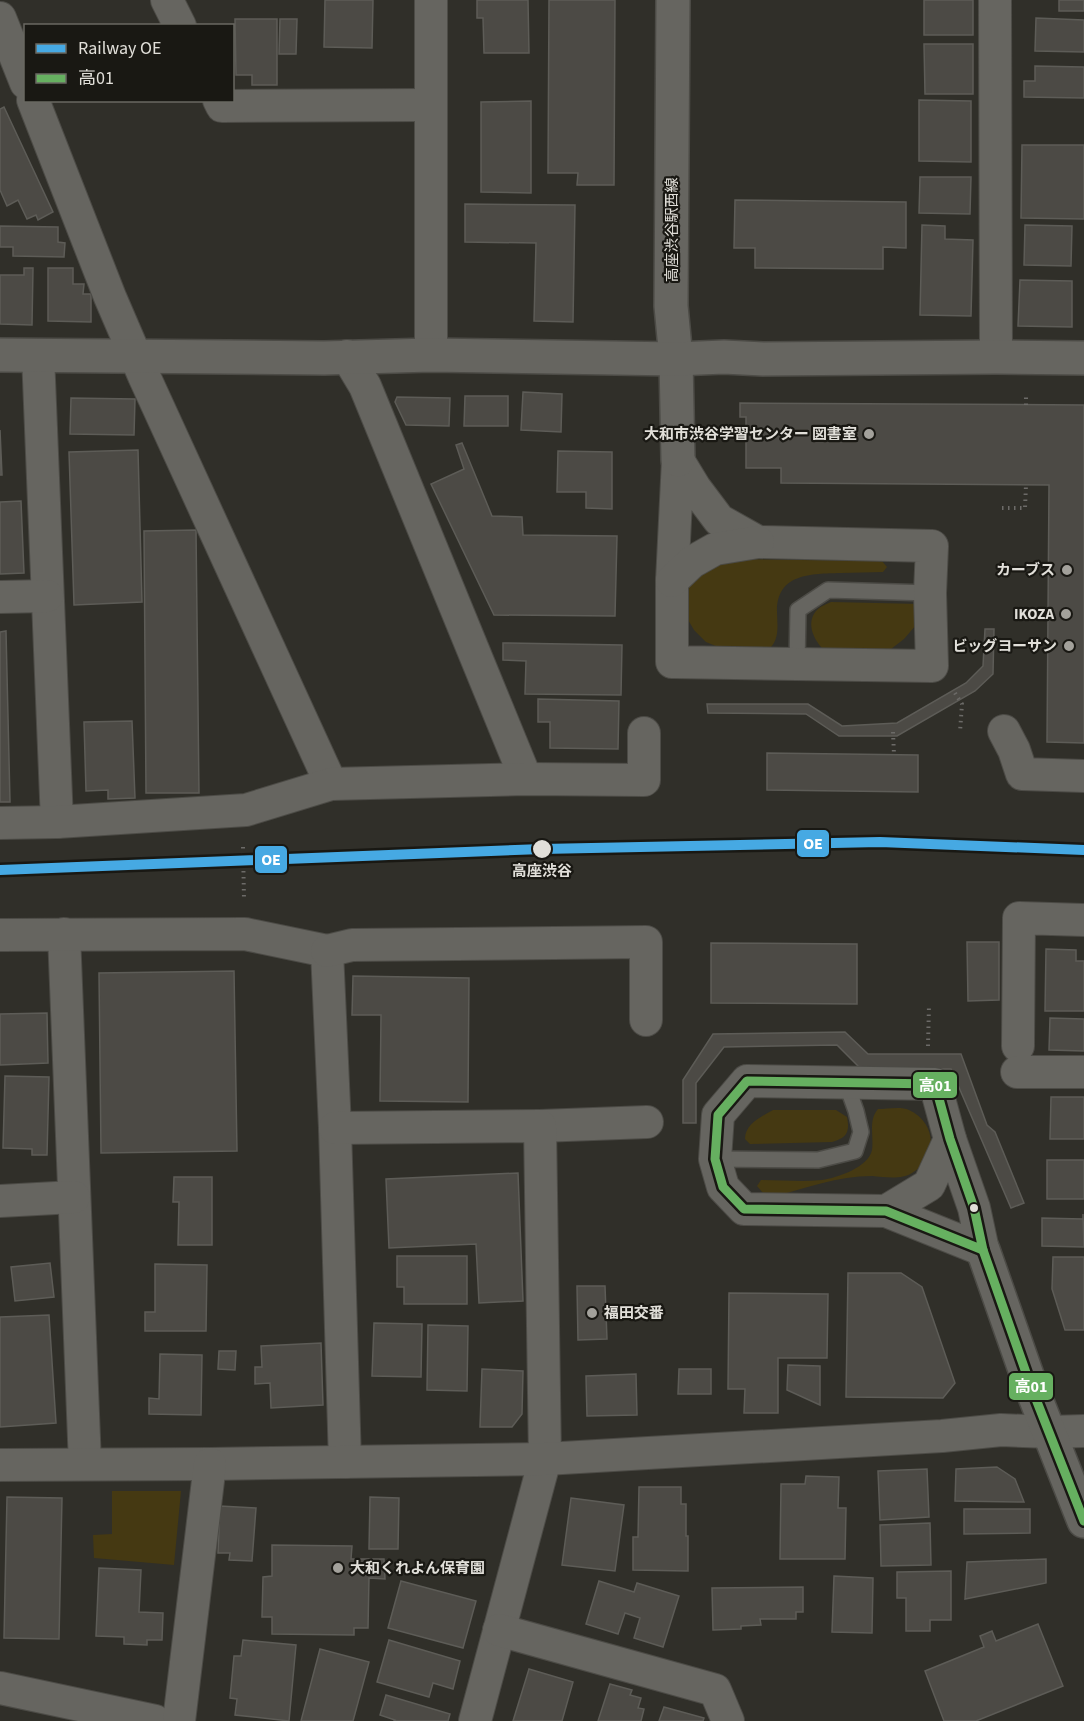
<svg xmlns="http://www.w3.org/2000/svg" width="1084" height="1721" font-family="'Source Sans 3','Noto Sans JP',sans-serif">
  <rect width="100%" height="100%" fill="#302f29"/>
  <!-- green -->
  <g fill="#453912">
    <path d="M728,559L882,561L887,567L883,572C869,572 855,573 840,573C812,574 777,573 777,611C777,623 780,637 771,647L723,649L706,642L694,630L687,618V589L692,579Z"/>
    <path d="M831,602L920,604L916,625L904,639L891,649H823C813,639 805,621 818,609C821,606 827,604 831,602Z"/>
    <path d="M878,1109C887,1109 901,1106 909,1110C937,1123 938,1157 912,1173C901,1180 885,1177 872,1176C838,1176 805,1188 773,1197L763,1193L757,1186L761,1180C781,1180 802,1182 822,1180C837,1178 869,1167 872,1150C874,1137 868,1120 878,1109Z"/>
    <path d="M773,1110H836L847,1117C850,1132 847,1138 832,1142L750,1144L745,1139C745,1124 761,1117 773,1110Z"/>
    <path d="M112,1491H181L174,1565L94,1558L93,1535L112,1534Z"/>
  </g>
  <!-- building -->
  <g fill="#4c4a45" stroke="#5d5c57" stroke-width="1.5">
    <path d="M325,0H373L372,48L324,47Z"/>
    <path d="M477,0H528L529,53H484L483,18H477Z"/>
    <path d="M549,0H615L614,185H577L578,173H548Z"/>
    <rect x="924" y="0" width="49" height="35"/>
    <rect x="1059" y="0" width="25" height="11"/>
    <path d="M1036,18L1084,20V52L1035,51Z"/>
    <path d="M235,19H277V85H252V75H236Z"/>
    <path d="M280,19H297L296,54H279Z"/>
    <path d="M924,44H973V94H925Z"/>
    <path d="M1035,66L1084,67V98L1024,97V81H1035Z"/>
    <path d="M919,100L971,101V162L919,161Z"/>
    <path d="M531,101V193L481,192V102Z"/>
    <path d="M4,107L53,212L38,220L36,215L27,219L18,200L7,206L0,190V109Z"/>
    <path d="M1022,145H1084V219L1021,218Z"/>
    <path d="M920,177H971L970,214L919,213Z"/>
    <path d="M735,200L906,202V248L883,247V269L755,268V248H734Z"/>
    <path d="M465,204L575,205L573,322L534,321L536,243L465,242Z"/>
    <path d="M922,225L945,226V239L973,240L971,316L920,315Z"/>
    <path d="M1025,225L1072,226L1071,266L1024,265Z"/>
    <path d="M0,226L58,227V242L65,243L64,257L13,256V247H0Z"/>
    <path d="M24,268H33L32,325L0,324V275H24Z"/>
    <path d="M48,268H73V284H84L83,294H91V322L48,321Z"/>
    <path d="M1020,280L1072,281V327L1018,326Z"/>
    <path d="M523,392L562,394L561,432L521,430Z"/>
    <path d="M465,396H508V426H464Z"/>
    <path d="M397,397L450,398L449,426L406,425L395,402Z"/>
    <path d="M71,398L135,399L134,435L70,434Z"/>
    <path d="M740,403L1084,405V743L1047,742L1049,485L781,483V468H746V417H740Z"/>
    <path d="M0,430L2,475H0Z"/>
    <path d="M462,443L492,516L522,517L523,535L617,536L615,616L494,615L431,484L464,469L456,445Z"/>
    <path d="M138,450L142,602L74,605L69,452Z"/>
    <path d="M558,451L612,452V509L586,508V492H557Z"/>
    <path d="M21,501L24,573L0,574V502Z"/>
    <path d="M196,530L199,793H146L144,531Z"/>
    <path d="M985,629H994L993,674L975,691L897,736H839L806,714L708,713L707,704H808L842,726L897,723L966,683L983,666Z"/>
    <path d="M6,631L10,802H0V632Z"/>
    <path d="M503,643L622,645L621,695L525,694L526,661L503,660Z"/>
    <path d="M538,699L619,701L618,749L550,748V722H538Z"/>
    <path d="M132,721L135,798L108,799V790L86,791L84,722Z"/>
    <path d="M767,753L918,755V792L767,790Z"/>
    <path d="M967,942H999V1000L968,1001Z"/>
    <path d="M711,943L857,944V1004L711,1003Z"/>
    <path d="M1046,949L1076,950V961H1084V1011H1045Z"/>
    <path d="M234,971L237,1151L101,1153L99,973Z"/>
    <path d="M353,976L469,978L468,1102L380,1101L381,1015H352Z"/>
    <path d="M47,1013L48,1063L0,1065V1014Z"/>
    <path d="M1050,1018L1084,1019V1051L1049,1050Z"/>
    <path d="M845,1032L868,1054H961L987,1125L995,1132L1024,1203L1011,1208L951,1069H861L837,1045L724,1047L696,1083V1123H683V1080L713,1034Z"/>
    <path d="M5,1076L49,1077L47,1155H32V1149L3,1148Z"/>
    <path d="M1051,1097H1084V1139H1050Z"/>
    <rect x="1047" y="1160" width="37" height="39"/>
    <path d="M518,1173L523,1301L479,1303L476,1244L389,1248L386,1179Z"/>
    <path d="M174,1177H212V1245H178L179,1202H173Z"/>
    <path d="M1083,1214L1084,1247L1042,1246V1218L1083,1219Z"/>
    <path d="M397,1256H467V1304H404V1287H397Z"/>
    <path d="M1053,1257H1084V1330H1065L1052,1289Z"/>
    <path d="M50,1263L54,1297L15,1301L11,1267Z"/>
    <path d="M155,1264L207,1265L206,1331H145V1312H155Z"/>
    <path d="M848,1273H901L922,1287L955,1383L943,1398L846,1397Z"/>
    <path d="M577,1286H605L607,1339L578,1340Z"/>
    <path d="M729,1293L828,1294L827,1358H778V1413H744L745,1389H728Z"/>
    <path d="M49,1315L56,1423L0,1427V1317Z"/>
    <path d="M374,1323L422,1324L421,1377L372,1376Z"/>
    <path d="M428,1325L468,1326L467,1391L427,1390Z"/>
    <path d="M321,1343L323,1405L271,1408L270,1383L255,1384V1367H262L261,1346Z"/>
    <path d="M219,1351H236L235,1370L218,1369Z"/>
    <path d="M160,1354L202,1355L201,1415L149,1414V1398L159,1399Z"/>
    <path d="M788,1365L820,1366V1405L787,1390Z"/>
    <path d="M482,1369L523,1371L522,1414L512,1427H480Z"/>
    <path d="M679,1369H711V1394H678Z"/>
    <path d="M636,1374L637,1415L587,1416L586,1376Z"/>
    <path d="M997,1467L1015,1479L1024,1502L955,1501L956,1469Z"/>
    <path d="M927,1469L929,1517L880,1520L878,1471Z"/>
    <path d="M806,1476L839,1477L838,1508H846L845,1559H780L781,1484H805Z"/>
    <path d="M639,1487H681V1504H686V1536H688V1571L633,1570V1537H638Z"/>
    <path d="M7,1497L62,1498L59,1639L4,1638Z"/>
    <path d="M370,1497L399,1498L398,1549H369Z"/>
    <path d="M571,1498L624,1505L615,1571L562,1565Z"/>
    <path d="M220,1506L256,1508L252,1561L229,1560L230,1553H218Z"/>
    <path d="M964,1509H1030V1533L964,1534Z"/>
    <path d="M930,1523L931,1565L881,1566L880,1525Z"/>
    <path d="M272,1545L352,1546L351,1559H384L385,1579L369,1578L368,1628H354V1635L272,1634V1617H262L263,1577L272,1576Z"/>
    <path d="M1046,1559V1583L965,1599L967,1562Z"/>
    <path d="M99,1568L141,1570L139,1612L163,1613L162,1640H147V1645L124,1644V1637L96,1636Z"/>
    <path d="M951,1571V1620H930V1631H906V1598H897V1572Z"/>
    <path d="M834,1576L873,1578L872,1633L832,1632Z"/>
    <path d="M401,1581L476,1601L463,1648L388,1628Z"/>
    <path d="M599,1581L634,1592L637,1583L679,1596L663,1647L634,1638L640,1618L625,1613L618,1634L586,1624Z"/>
    <path d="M803,1587V1612H796V1619H760L761,1625L741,1626V1629L713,1630L712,1588Z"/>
    <path d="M1038,1624L1063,1686L976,1721H944L925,1671L984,1647L980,1636L992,1631L996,1641Z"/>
    <path d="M243,1640L296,1645L289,1721L235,1715L237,1699L230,1698L234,1656H241Z"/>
    <path d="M389,1640L460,1661L453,1689L433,1683L429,1697L377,1682Z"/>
    <path d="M320,1649L369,1662L353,1721H301Z"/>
    <path d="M529,1669L573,1682L562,1721H513Z"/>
    <path d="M610,1684L632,1690L630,1695L641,1698L638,1708L644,1709L641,1721H598Z"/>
    <path d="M386,1695L450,1714L448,1721H394L395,1720L380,1715Z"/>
    <path d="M664,1707L704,1718L703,1721H659Z"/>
  </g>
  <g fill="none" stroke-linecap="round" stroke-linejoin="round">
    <defs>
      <g id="lane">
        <path d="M797,665L798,610L828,590L930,593"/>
        <path d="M715,1159L818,1160L855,1151L861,1132L856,1111L846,1083"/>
      </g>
      <g id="street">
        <path d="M167,0L180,26"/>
        <path d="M995,0L996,357"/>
        <path d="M0,18L26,83"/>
        <path d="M33,100L110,297L144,376L331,784"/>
        <path d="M219,100L222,106L431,105"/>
        <path d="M38,355L57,822"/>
        <path d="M431,355V0"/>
        <path d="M347,356L365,386L526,779"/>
        <path d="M678,460L695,488L719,520L758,542L932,546L930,593L932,666L672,662V581Z"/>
        <path d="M672,581L692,562L715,549L758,542"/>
        <path d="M0,597L47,596"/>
        <path d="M1004,731L1014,750L1022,774L1084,776"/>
        <path d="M0,823L57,822L246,810L331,784L526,779L644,780V733"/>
        <path d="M64,934L85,1464"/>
        <path d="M0,935L245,934L327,951L335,1128L345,1462"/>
        <path d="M327,951L352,945L646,942V1020"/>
        <path d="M1018,1046L1019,918L1084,920"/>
        <path d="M1017,1072H1084"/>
        <path d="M747,1081L935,1084L950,1139L974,1208L983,1250L886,1211L744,1209L723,1187L715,1159L718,1115Z"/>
        <path d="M540,1126L647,1122"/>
        <path d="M335,1128L540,1126L545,1459L475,1721"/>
        <path d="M0,1201L74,1197"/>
        <path d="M886,1211L929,1185L950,1139"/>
        <path d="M0,1465L210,1464L545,1459L942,1436L1001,1430L1050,1432L1084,1431"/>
        <path d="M499,1630L715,1690L728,1721"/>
        <path d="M0,1688L155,1721"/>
        <path d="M179,1721L210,1464"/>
      </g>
      <g id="secondary">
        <path d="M673,0L671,306L676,359L678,460"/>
        <path d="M0,355L324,358L431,355L676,359L724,357L763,359L996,357L1084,358"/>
        <path d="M983,1250L1030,1384L1084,1521"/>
      </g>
    </defs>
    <!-- lane casing -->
    <use href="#lane" stroke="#4c4b46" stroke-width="18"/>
    <!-- street casing -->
    <use href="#street" stroke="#4c4b46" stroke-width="34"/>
    <!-- secondary casing -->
    <use href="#secondary" stroke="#4c4b46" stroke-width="36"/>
    <!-- path -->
    <g stroke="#6c6b68" stroke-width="4" stroke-dasharray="1.5 4.5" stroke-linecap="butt">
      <path d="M1026,405V394"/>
      <path d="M1002,508H1025L1026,485"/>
      <path d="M955,693L962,704L960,732"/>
      <path d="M893,732L894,755"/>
      <path d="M243,847L244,899"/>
      <path d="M928,1046L929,1005"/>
    </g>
    <!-- lane -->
    <use href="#lane" stroke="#666560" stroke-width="15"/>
    <!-- street -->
    <use href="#street" stroke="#666560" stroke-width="32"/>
    <!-- secondary -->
    <use href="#secondary" stroke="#666560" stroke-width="33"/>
    <defs>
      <g id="bus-1">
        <path d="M747,1081L935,1084L950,1139L974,1208L983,1250L886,1211L744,1209L723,1187L715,1159L718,1115Z"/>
        <path d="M983,1250L1030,1384L1084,1521"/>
      </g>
    </defs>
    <!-- bus-1 casing -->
    <use href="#bus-1" stroke="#191813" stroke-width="14"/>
    <!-- bus-1 -->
    <use href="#bus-1" stroke="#66b060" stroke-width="9"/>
    <defs>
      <path id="rail-1" d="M0,870L542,849L880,842L1084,850"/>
    </defs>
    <!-- rail-1 casing -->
    <use href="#rail-1" stroke="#191813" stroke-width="15"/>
    <!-- rail-1 -->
    <use href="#rail-1" stroke="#46a9e3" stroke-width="10"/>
  </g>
  <!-- markers -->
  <g fill="#a3a19b" stroke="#191813" stroke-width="2">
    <circle cx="869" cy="434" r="6"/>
    <circle cx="1067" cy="570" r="6"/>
    <circle cx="1066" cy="614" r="6"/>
    <circle cx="1069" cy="646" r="6"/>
    <circle cx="592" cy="1313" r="6"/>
    <circle cx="338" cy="1568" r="6"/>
  </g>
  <g fill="#e1dfd9" stroke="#191813" stroke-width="2">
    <circle cx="542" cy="849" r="10"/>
    <circle cx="974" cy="1208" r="5"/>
  </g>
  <g text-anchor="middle" stroke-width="4.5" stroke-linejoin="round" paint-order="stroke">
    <!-- street labels -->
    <g font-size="15" fill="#e1dfd9" stroke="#191813">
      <text transform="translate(672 230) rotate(-90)" y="5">高座渋谷駅西線</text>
    </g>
    <!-- poi labels -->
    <g font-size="15" font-weight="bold" fill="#e1dfd9" stroke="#191813" text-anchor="end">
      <text x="857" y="439">大和市渋谷学習センター 図書室</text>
      <text x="1055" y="575">カーブス</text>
      <text x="1054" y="619">IKOZA</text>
      <text x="1057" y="651">ビッグヨーサン</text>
      <text x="604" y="1318" text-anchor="start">福田交番</text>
      <text x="350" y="1573" text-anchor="start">大和くれよん保育園</text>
    </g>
    <!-- stop labels -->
    <g font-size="15" font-weight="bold" fill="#e1dfd9" stroke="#191813">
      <text x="542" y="876">高座渋谷</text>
    </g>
  </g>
  <g stroke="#191813" stroke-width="2">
    <rect x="796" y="829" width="34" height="29" rx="6" fill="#46a9e3"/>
    <rect x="254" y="845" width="34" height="29" rx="6" fill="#46a9e3"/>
    <rect x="912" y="1071" width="46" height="28" rx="6" fill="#66b060"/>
    <rect x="1008" y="1372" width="46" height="29" rx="6" fill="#66b060"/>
  </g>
  <g font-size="16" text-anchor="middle" font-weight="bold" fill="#fff">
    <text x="813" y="849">OE</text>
    <text x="271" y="865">OE</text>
    <text x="935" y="1091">高01</text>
    <text x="1031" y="1392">高01</text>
  </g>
  <!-- legend -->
  <rect x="24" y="24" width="210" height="78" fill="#191813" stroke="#696862" stroke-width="1.5"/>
  <rect x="36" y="44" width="30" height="9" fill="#46a9e3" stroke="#696862" stroke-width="1.5"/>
  <text x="78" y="54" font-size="18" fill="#e1dfd9">Railway OE</text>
  <rect x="36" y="74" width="30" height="9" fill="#66b060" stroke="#696862" stroke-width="1.5"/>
  <text x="78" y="84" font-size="18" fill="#e1dfd9">高01</text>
</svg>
